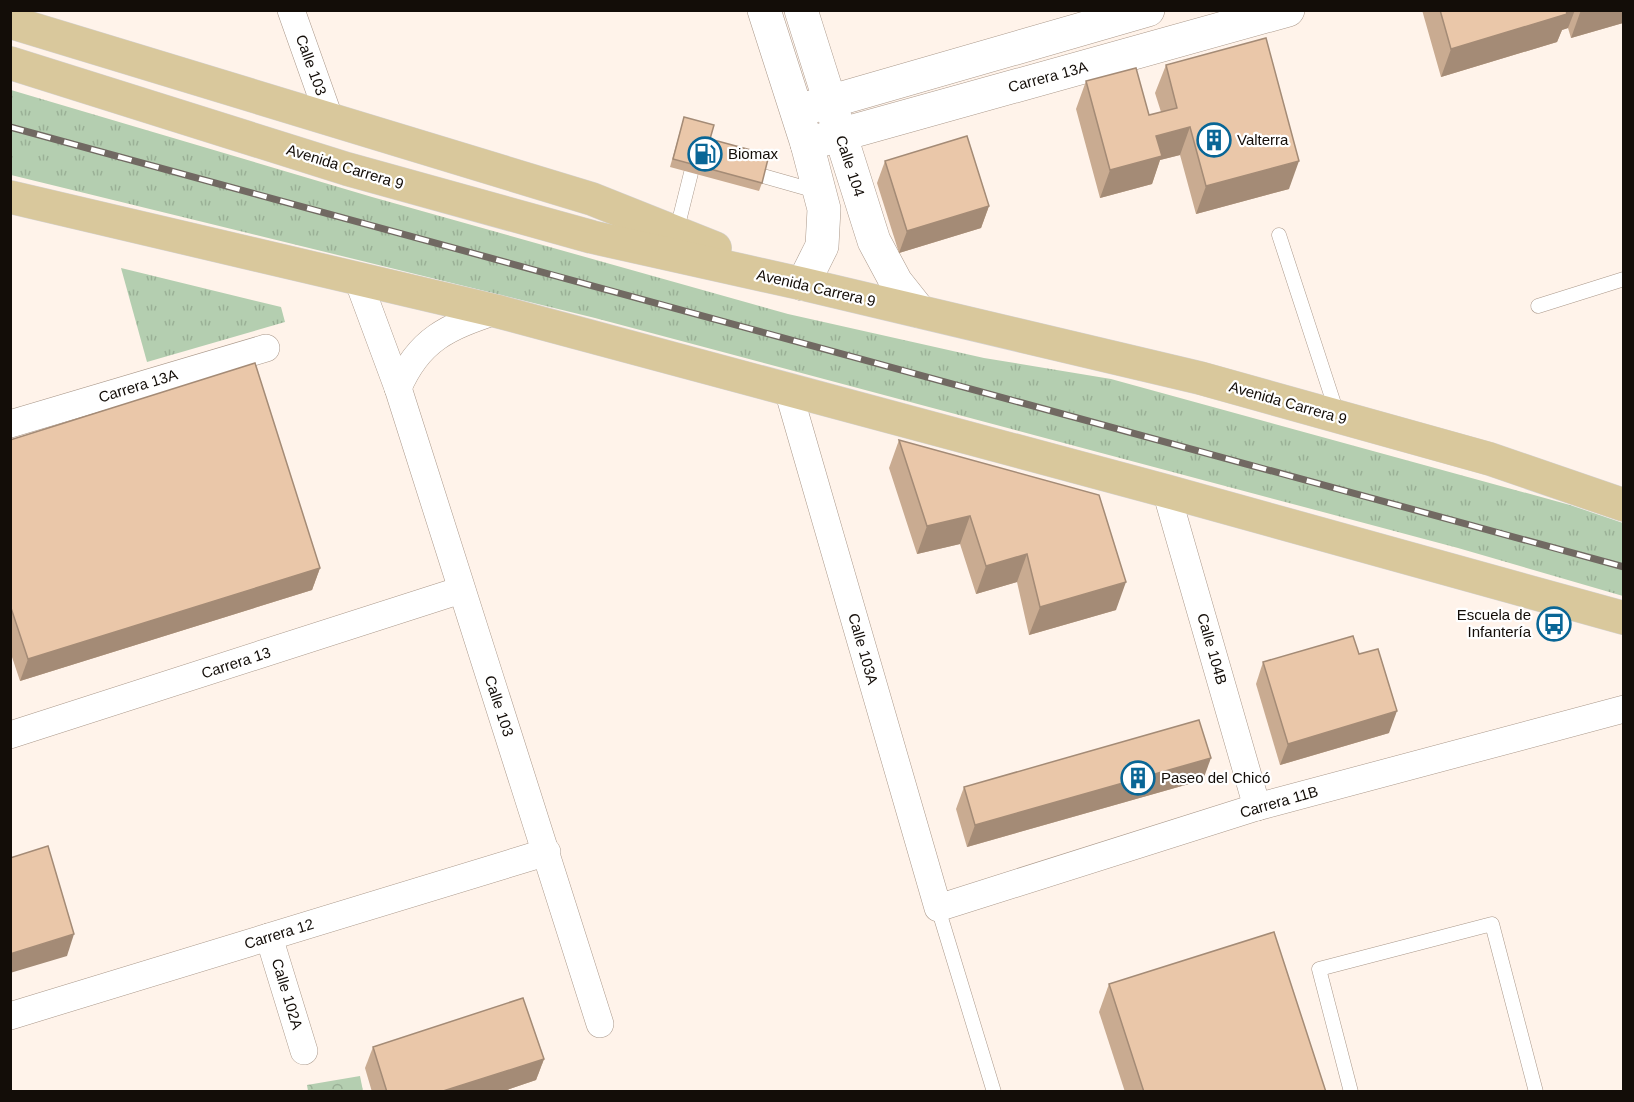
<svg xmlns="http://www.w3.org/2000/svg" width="1634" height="1102" font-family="Arial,sans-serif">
  <defs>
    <pattern id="grass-tufts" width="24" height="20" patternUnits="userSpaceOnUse" patternTransform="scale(1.5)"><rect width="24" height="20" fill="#b4ceb0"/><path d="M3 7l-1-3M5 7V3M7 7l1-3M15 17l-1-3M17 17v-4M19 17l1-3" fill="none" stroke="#9ab096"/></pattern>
    <pattern id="park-crowns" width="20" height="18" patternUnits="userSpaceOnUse" patternTransform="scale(1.5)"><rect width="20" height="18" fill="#b4ceb0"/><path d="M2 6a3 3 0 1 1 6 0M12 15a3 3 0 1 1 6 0" fill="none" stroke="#9ab096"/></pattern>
  </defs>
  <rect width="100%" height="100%" fill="#fff3ea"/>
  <!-- grass -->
  <g fill="url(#grass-tufts)">
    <path d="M11,90L372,197L788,314L984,358L1111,379L1570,505L1623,523V596L1458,548L595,318L11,175Z"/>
    <path d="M121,268L281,307L285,322L147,362Z"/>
  </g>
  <!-- park -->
  <path fill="url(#park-crowns)" d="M360,1076L363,1091H308L307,1085Z"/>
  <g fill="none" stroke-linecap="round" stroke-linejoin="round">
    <defs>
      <g id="service">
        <path d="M763,176L816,191"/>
        <path d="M676,233L691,173"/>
        <path d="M1279,235L1337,413"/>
        <path d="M1538,306L1624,279"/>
        <path d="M938,908L994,1092"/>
        <path d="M1351,1092L1319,969L1492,924L1536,1092"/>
      </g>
      <g id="minor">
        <path d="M291,10L330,120"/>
        <path d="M358,280L398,388L600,1024"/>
        <path d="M398,388C419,339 448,327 496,311"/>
        <path d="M788,390L938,908L1257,807L1624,709"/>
        <path d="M10,424L266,348"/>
        <path d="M1166,491L1257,807"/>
        <path d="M10,735L461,590"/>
        <path d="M269,937L304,1051"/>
        <path d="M10,1016L547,852"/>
      </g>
      <g id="tertiary">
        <path d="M764,10L807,144L824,209L822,246L803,284"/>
        <path d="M801,10L874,241L896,282L919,311"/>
        <path d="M797,111L1148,10"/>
        <path d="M807,144L1288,10"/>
      </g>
      <g id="primary">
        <path d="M10,22L592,199L715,248"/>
        <path d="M10,63L347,169L592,237L803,284L1200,378L1490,459L1624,505"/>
        <path d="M10,197L496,311L1166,491L1624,618"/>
      </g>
    </defs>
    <!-- service casing -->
    <use href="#service" stroke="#aa988a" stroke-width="15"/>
    <!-- minor casing -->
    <use href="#minor" stroke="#aa988a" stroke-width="28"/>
    <!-- tertiary casing -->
    <use href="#tertiary" stroke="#aa988a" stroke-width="34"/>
    <!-- primary casing -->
    <use href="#primary" stroke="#d5d3d3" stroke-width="34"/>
    <!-- service -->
    <use href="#service" stroke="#fff" stroke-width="14"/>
    <!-- minor -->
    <use href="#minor" stroke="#fff" stroke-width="27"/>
    <!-- tertiary -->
    <use href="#tertiary" stroke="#fff" stroke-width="33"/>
    <!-- primary -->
    <use href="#primary" stroke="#d9c89c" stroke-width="33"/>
    <defs>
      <path id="rail" d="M10,127L1624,567"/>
    </defs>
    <!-- rail casing -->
    <use href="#rail" stroke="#716962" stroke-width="7"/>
    <!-- rail -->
    <use href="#rail" stroke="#fff" stroke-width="4.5" stroke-dasharray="14" stroke-linecap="butt"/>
  </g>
  <!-- wall -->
  <g fill="#c9ab91">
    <path d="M1422,10H1623V23L1571,38L1568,28L1562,30L1557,42L1441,77Z"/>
    <path d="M1166,65L1289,189L1196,214L1180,155L1160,160L1152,184L1100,198L1076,109L1086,81L1149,115L1161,112L1155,93Z"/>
    <path d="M684,117L762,183L759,191L670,167Z"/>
    <path d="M885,161L989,206L981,228L899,253L877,183Z"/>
    <path d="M10,440L320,568L312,590L20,681L10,651Z"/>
    <path d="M899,440L1116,610L1029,635L1017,582L976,594L960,544L917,554L889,468Z"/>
    <path d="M1359,654L1389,733L1280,765L1256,684L1263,662Z"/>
    <path d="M1203,780L967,847L956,809L964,787Z"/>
    <path d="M1109,984L1326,1092H1125L1099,1012Z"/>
    <path d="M373,1047L544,1059L536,1080L501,1092H372L365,1068Z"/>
  </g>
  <!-- shaded-wall -->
  <g fill="#a48b76">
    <path d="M1561,10H1575L1568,28L1562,30L1557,42L1441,77L1451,49Z"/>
    <path d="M1581,10H1623V23L1571,38Z"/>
    <path d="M1190,127L1180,155L1160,160L1152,184L1100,198L1110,170L1156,136Z"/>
    <path d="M1299,161L1289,189L1196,214L1206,186Z"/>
    <path d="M989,206L981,228L899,253L907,231Z"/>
    <path d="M970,516L960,544L917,554L927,526Z"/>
    <path d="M1027,554L1017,582L976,594L986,566Z"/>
    <path d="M320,568L312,590L20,681L28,659Z"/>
    <path d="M1126,582L1116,610L1029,635L1040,607Z"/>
    <path d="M1397,711L1389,733L1280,765L1288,744Z"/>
    <path d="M1211,758L1203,780L967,847L975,825Z"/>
    <path d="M74,934L67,956L10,973V954Z"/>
    <path d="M544,1059L536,1080L501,1092H440Z"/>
  </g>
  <!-- building -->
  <g fill="#eac7a9" stroke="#a48b76" stroke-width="1.5">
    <path d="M1440,10H1566L1567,14L1451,49Z"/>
    <path d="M1266,38L1299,161L1206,186L1190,127L1156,136L1162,156L1110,170L1086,81L1136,68L1149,115L1177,108L1166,65Z"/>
    <path d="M684,117L714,125L710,139L769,155L762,183L673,159Z"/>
    <path d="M967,136L989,206L907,231L885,161Z"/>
    <path d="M255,363L320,568L28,659L10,605V440Z"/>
    <path d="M899,440L1099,495L1126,582L1040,607L1027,554L986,566L970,516L927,526Z"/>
    <path d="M1353,636L1359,654L1378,649L1397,711L1288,744L1263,662Z"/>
    <path d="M1199,720L1211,758L975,825L964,787Z"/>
    <path d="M48,846L74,934L10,954V858Z"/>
    <path d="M1274,932L1326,1092H1144L1109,984Z"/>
    <path d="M523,998L544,1059L440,1092H387L373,1047Z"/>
  </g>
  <!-- icons -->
  <defs>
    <symbol id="building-ring" viewBox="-11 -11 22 22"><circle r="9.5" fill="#fff" stroke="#096696" stroke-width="1.5"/><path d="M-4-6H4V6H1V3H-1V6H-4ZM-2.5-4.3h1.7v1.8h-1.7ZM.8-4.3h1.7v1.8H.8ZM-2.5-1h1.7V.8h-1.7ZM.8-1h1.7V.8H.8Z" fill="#096696"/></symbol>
    <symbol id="fuel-ring" viewBox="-11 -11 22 22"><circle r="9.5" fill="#fff" stroke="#096696" stroke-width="1.5"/><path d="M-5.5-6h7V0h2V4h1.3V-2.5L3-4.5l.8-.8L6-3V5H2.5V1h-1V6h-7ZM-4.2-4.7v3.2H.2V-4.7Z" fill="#096696"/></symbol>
    <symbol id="bus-ring" viewBox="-11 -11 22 22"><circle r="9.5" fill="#fff" stroke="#096696" stroke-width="1.5"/><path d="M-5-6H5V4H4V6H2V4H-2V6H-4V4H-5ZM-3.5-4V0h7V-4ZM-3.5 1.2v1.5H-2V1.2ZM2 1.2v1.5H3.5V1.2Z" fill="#096696"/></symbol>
  </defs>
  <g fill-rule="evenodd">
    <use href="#building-ring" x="1195" y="121" width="38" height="38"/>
    <use href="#fuel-ring" x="686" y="135" width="38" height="38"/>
    <use href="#bus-ring" x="1535" y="605" width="38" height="38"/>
    <use href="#building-ring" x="1119" y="759" width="38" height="38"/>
  </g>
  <g text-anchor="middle" stroke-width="4.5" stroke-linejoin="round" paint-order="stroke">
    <!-- street labels -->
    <g font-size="15" fill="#130d08" stroke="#fff">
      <text transform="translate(311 65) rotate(70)" y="5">Calle 103</text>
      <text transform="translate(1048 77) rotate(-15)" y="5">Carrera 13A</text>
      <text transform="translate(850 166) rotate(72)" y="5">Calle 104</text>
      <text transform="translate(345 167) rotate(17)" y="5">Avenida Carrera 9</text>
      <text transform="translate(816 288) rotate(13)" y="5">Avenida Carrera 9</text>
      <text transform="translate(138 386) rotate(-17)" y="5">Carrera 13A</text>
      <text transform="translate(1288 403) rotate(16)" y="5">Avenida Carrera 9</text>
      <text transform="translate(863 649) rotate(74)" y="5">Calle 103A</text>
      <text transform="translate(1212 649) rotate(74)" y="5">Calle 104B</text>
      <text transform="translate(236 663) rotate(-18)" y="5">Carrera 13</text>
      <text transform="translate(499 706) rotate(72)" y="5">Calle 103</text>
      <text transform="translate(1279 802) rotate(-16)" y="5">Carrera 11B</text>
      <text transform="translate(279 934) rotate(-17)" y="5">Carrera 12</text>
      <text transform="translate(287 994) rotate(73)" y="5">Calle 102A</text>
    </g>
    <!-- poi labels -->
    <g font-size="15" fill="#130d08" stroke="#fff" text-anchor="start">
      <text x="1237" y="145">Valterra</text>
      <text x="728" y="159">Biomax</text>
      <text x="1531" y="620" text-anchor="end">Escuela de<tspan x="1531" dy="17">Infantería</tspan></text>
      <text x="1161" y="783">Paseo del Chicó</text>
    </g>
  </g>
  <!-- border -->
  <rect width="1634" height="1102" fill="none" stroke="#130d08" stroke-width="24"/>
</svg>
